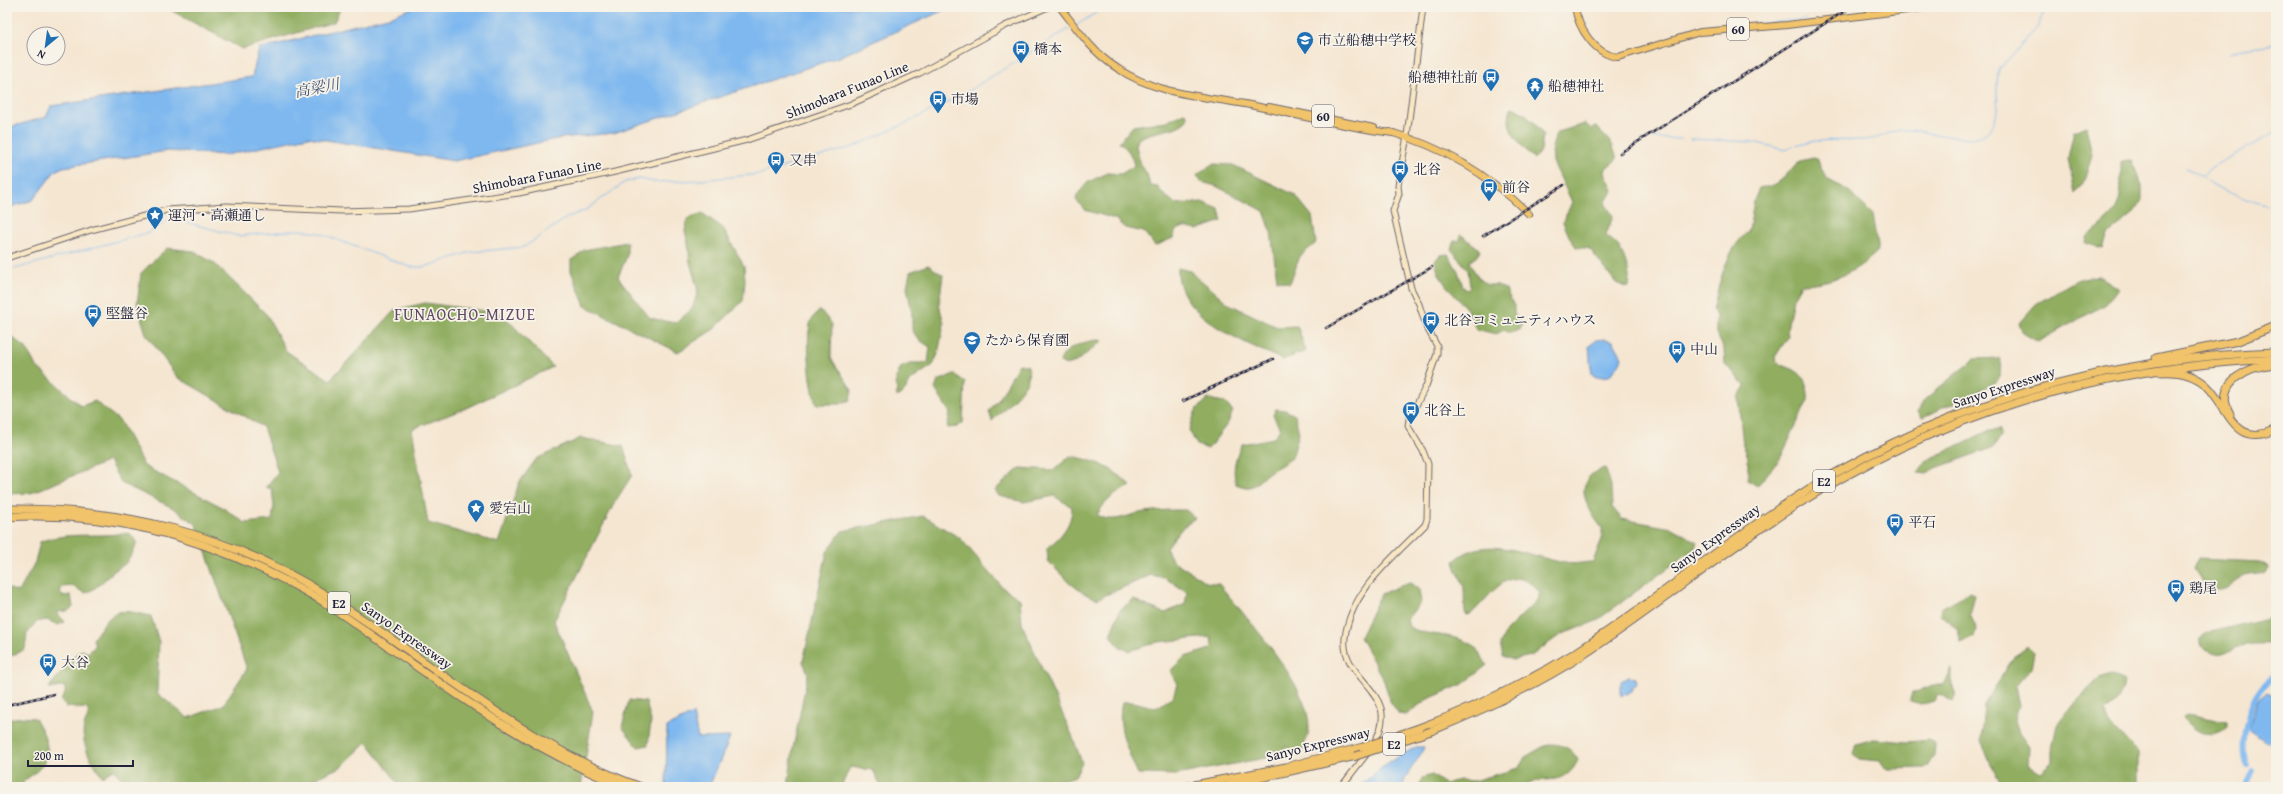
<svg xmlns="http://www.w3.org/2000/svg" width="2283" height="794" font-family="'Gentium Book Plus','Noto Serif JP',serif">
  <rect width="100%" height="100%" fill="#f7f3e8"/>
  <filter id="ink" filterUnits="userSpaceOnUse"><feTurbulence type="fractalNoise" baseFrequency=".025" numOctaves="2"/><feDisplacementMap in="SourceGraphic" scale="8" xChannelSelector="R" yChannelSelector="G"/><feConvolveMatrix kernelMatrix="1 2 1 2 8 2 1 2 1" color-interpolation-filters="sRGB"/></filter>
  <filter id="wash" filterUnits="userSpaceOnUse"><feTurbulence type="fractalNoise" baseFrequency=".012" numOctaves="4" result="noise"/><feDisplacementMap in="SourceGraphic" scale="16" xChannelSelector="R" yChannelSelector="G"/><feGaussianBlur stdDeviation="0.9" result="paint"/><feColorMatrix in="noise" values="0 0 0 0 0 0 0 0 0 0 0 0 0 0 0 0 0 1.4 0 .05"/><feComposite in="paint" operator="in"/></filter>
  <g filter="url(#wash)">
    <rect width="100%" height="100%" fill="#f5e6d1"/>
    <!-- forest -->
    <g fill="#90ad60" stroke="#59684e">
      <path d="M165,7H341L334,22L242,49Z"/>
      <path d="M1512,107C1527,113 1535,122 1543,135L1541,150L1534,159C1520,143 1502,130 1512,107Z"/>
      <path d="M1184,113L1187,115V120C1175,133 1153,129 1138,139L1136,146L1140,163L1147,174L1150,186L1158,187L1163,194L1176,204L1202,202L1219,209L1222,221L1197,230L1184,227L1176,230L1173,238L1155,246L1144,232L1125,228L1115,219L1085,210L1076,200L1077,195L1088,182L1108,173L1121,174L1134,166C1132,155 1128,149 1119,142L1133,126L1167,121Z"/>
      <path d="M1585,124L1592,129L1595,126L1612,144L1617,159L1606,168L1605,173L1613,190L1605,203L1613,216L1606,235C1609,239 1615,242 1618,246C1624,253 1633,281 1628,288L1616,283L1590,249L1576,247L1569,236L1563,222L1572,202L1553,162L1552,147L1557,132Z"/>
      <path d="M2086,126L2092,155L2083,183L2075,194L2068,158L2074,131Z"/>
      <path d="M1813,158L1817,159L1827,179L1850,192L1872,214L1878,251C1855,273 1833,283 1801,284L1793,298L1787,329L1788,337L1775,357L1776,362C1781,366 1787,366 1794,370C1805,375 1809,389 1808,400L1780,459L1757,486L1748,480V457L1743,445L1738,397L1745,386L1725,364L1724,349L1716,333V317L1713,310C1719,284 1726,249 1749,231L1754,201L1759,188C1779,186 1783,179 1795,165C1799,160 1807,160 1813,158Z"/>
      <path d="M2131,160L2142,185V200L2133,214L2108,235L2103,249L2086,243L2087,236C2123,208 2121,206 2121,161Z"/>
      <path d="M1214,164L1233,165L1295,195L1312,216L1316,243L1300,256L1290,283L1277,280L1271,231L1264,211L1216,186L1201,182L1197,175Z"/>
      <path d="M702,213L723,228L744,266L745,281L743,301L714,329L678,352L585,306L571,271V261L584,250L627,242V256L618,277L650,318L676,323L692,309L698,291L690,262L688,243L685,231L688,219Z"/>
      <path d="M1460,234L1477,247L1480,251L1477,256L1469,262L1479,279L1487,285H1498L1506,290L1514,306V314L1522,325L1520,330L1510,333L1504,330L1496,334L1476,329C1472,322 1471,313 1465,307C1452,291 1439,282 1435,261L1440,255L1448,254L1458,271L1463,287L1467,290L1470,287L1468,270L1451,249L1454,241H1460Z"/>
      <path d="M167,248L193,251L214,263L267,315L286,351L330,380L395,310L425,303L501,313L553,367L464,409L412,429L428,523L499,543L519,483L536,459L581,438L623,446L632,475L615,502L554,621L593,712L581,787H401L367,742L342,766L297,787H129L113,769L103,777C93,764 80,745 84,726C86,718 89,719 88,709L67,707L61,700L65,694V686L50,689V686L76,654L82,650L88,653L95,646L93,639C115,608 114,608 151,616L159,642L157,693L188,718L223,705L247,669L196,524L173,508L121,483L109,461L31,493L7,494V333L26,348L36,366L81,406L95,401L120,421L144,466L222,507L245,523L272,520L274,506L272,489L266,487L278,472L263,427L177,377L146,334L137,305L141,273Z"/>
      <path d="M928,265L943,275L939,304L944,324L938,354L933,365L910,381L905,391L897,397L896,378L901,367L913,363H928L930,347L918,339L912,330V314L907,287L910,272Z"/>
      <path d="M1178,268L1190,271L1229,304L1277,327L1297,326L1306,351L1283,360C1247,343 1175,317 1178,268Z"/>
      <path d="M2100,276L2118,288L2106,304L2038,342L2023,333L2019,323L2036,304L2081,278Z"/>
      <path d="M820,310L832,324L831,358L852,390L850,400L840,404H816C811,388 804,334 812,319C813,316 818,313 820,310Z"/>
      <path d="M1099,340L1102,341L1076,362L1066,365L1060,362C1064,347 1085,341 1099,340Z"/>
      <path d="M2001,358L2000,376L1996,382L1922,418L1918,412L1924,400L1974,359Z"/>
      <path d="M1019,364L1028,366C1029,373 1029,380 1025,385C1020,394 1000,413 992,421L989,411L999,399Z"/>
      <path d="M954,374L965,382L963,423L957,427L947,428L950,413L935,389L938,381Z"/>
      <path d="M1208,399L1224,402L1233,411L1228,423L1208,449L1197,445L1189,430L1196,410Z"/>
      <path d="M1276,409L1285,410L1295,415L1299,433L1292,458C1284,464 1275,468 1268,473C1255,483 1255,492 1236,484C1232,470 1235,457 1242,444L1274,438L1280,429L1273,415Z"/>
      <path d="M2000,429L2001,436L1994,447L1936,468L1927,474L1918,473L1926,461L1990,430Z"/>
      <path d="M1070,456C1098,461 1110,466 1131,486C1116,493 1105,500 1097,515C1113,525 1128,514 1145,512C1158,510 1173,510 1186,510L1195,518L1183,527L1166,548L1172,560L1206,582L1219,584C1245,617 1310,685 1309,728C1309,735 1304,744 1302,751L1298,752L1286,747L1276,756L1176,775L1138,774C1128,752 1116,727 1122,702H1134L1156,708L1173,697L1177,684L1170,671L1185,657L1210,649L1212,647L1211,637L1158,642L1129,651L1120,647L1110,635L1120,610L1134,599L1143,604L1165,613L1185,604L1187,592L1165,578L1151,575L1097,599C1076,592 1063,576 1048,561L1047,548C1061,537 1072,525 1072,507L1054,496L1024,502L999,496L995,490L1020,468L1054,470Z"/>
      <path d="M1605,468L1611,485L1612,507L1622,519L1672,528L1697,542L1695,548L1596,621L1560,635L1531,656L1513,660L1503,656L1500,645L1506,631L1537,600L1540,593C1511,558 1492,595 1471,614L1466,615C1463,605 1465,599 1464,589C1463,580 1456,572 1454,561C1486,532 1530,557 1565,563C1574,565 1584,562 1593,562L1602,539V528C1586,508 1570,478 1605,468Z"/>
      <path d="M923,516L960,538L1003,588L1020,599L1022,624L1072,735L1082,763L1075,777L1026,787H881L873,770L850,767L841,787H788L793,749L808,673L803,662L827,552L842,531Z"/>
      <path d="M124,533L130,534L137,542C134,549 130,559 125,564C123,566 119,567 117,569C107,576 97,590 85,593L72,586L62,587L60,593L62,596L71,595L73,607L68,611L56,612L65,622L58,625L47,620L36,622L27,634L25,649L7,658V588L19,592L35,562L40,542C66,531 96,538 124,533Z"/>
      <path d="M2198,559L2260,562L2269,567L2266,573C2260,574 2251,574 2245,576C2225,585 2230,595 2205,587L2194,568Z"/>
      <path d="M1409,582L1419,590L1421,602L1407,619L1409,627C1429,638 1453,632 1472,645C1478,649 1483,659 1487,665L1463,684L1426,700L1406,715L1399,714L1390,701L1384,681L1360,637L1381,594Z"/>
      <path d="M1970,592L1975,594L1970,615L1977,629L1975,637L1961,643L1957,629L1940,614L1941,608Z"/>
      <path d="M2276,616V644C2267,644 2257,643 2247,645C2226,648 2223,664 2201,646V639L2207,633Z"/>
      <path d="M2028,647L2034,653L2031,668L2015,687L2019,705L2015,720L2019,733L2029,747L2028,766L2040,772L2052,762V748L2057,725L2076,701L2099,679L2111,675L2124,681C2122,695 2118,703 2105,710L2108,723L2138,753V787H2004L1991,765L1981,740L1984,705L2015,655Z"/>
      <path d="M1951,668V681L1956,692L1953,702L1940,694L1936,696V701L1921,704L1910,701L1912,692C1923,692 1931,684 1943,685Z"/>
      <path d="M629,700L646,702L651,721L648,745L638,747L622,727Z"/>
      <path d="M2188,714L2227,722V728C2213,742 2191,732 2183,717Z"/>
      <path d="M20,717L35,718C44,732 54,753 41,767C36,773 28,777 22,783L27,787H7V720Z"/>
      <path d="M1874,739L1908,742L1930,740L1935,746L1934,756L1926,768L1888,769L1879,761L1859,759L1853,754L1856,744Z"/>
      <path d="M1548,744C1562,744 1571,747 1578,760C1564,790 1546,772 1524,787H1419L1422,778L1432,775L1445,784L1459,780L1473,781L1519,768L1525,757Z"/>
    </g>
    <!-- water -->
    <g fill="#7eb8ef" stroke="#506d95">
      <path d="M414,7H951L839,57L614,133L561,138L454,161L308,137L226,155L168,151L63,167L55,171L33,200L7,208V128L46,117L51,106L252,77L259,49L392,16Z"/>
      <path d="M1605,339L1613,341L1622,357L1620,363L1609,376L1596,377L1592,374C1590,365 1590,356 1589,346L1597,340Z"/>
      <path d="M1628,677L1636,678L1637,683L1629,693L1621,696V681Z"/>
      <path d="M2267,692L2276,696V739L2272,745L2248,729L2258,700Z"/>
      <path d="M693,714L698,738L730,737L709,787H666L667,727Z"/>
      <path d="M1416,747H1424C1419,761 1403,776 1403,787H1358L1389,762Z"/>
    </g>
    <g fill="none" stroke-linecap="round" stroke-linejoin="round">
      <!-- stream -->
      <g stroke="#7eb8ef" stroke-width="1">
        <path d="M1077,25L1105,7"/>
        <path d="M1750,25L1807,19"/>
        <path d="M2231,53L2244,48L2276,44"/>
        <path d="M1651,138L1681,139"/>
        <path d="M1690,139L1753,142L1786,150C1810,135 1845,143 1872,139C1883,137 1892,130 1904,130C1925,129 1976,148 1989,130C2004,110 1993,91 1999,69L2037,28L2046,7"/>
        <path d="M2185,168C2196,171 2203,178 2212,184C2227,194 2258,203 2276,208"/>
        <path d="M2203,176L2210,168L2276,132"/>
        <path d="M7,271L147,233L170,220H178L238,236L300,230L319,233L410,267H424L471,252L524,247L568,217L586,210L625,182L639,179L655,182L701,180L760,174L853,147L909,122L965,93L1072,27"/>
      </g>
      <!-- river -->
      <g stroke="#7eb8ef" stroke-width="6">
        <path d="M2247,765C2238,749 2249,704 2260,690C2264,684 2271,680 2276,674"/>
        <path d="M2246,787L2253,771"/>
      </g>
    </g>
  </g>
  <g filter="url(#ink)">
    <g fill="none" stroke-linecap="round" stroke-linejoin="round">
      <defs>
        <g id="secondary">
          <path d="M7,258L91,230L167,210L227,206L342,211L409,209L519,193L615,172L747,140L851,104L920,73L1005,26L1048,7"/>
          <path d="M1373,744C1406,693 1340,681 1345,638C1350,591 1394,557 1425,525L1427,519L1428,464L1423,451L1408,426L1409,419L1426,386L1437,354V346L1426,326L1419,304L1411,288L1393,211L1399,194L1398,185L1407,136L1423,7"/>
          <path d="M1341,787L1369,751"/>
        </g>
        <g id="primary">
          <path d="M1060,7C1077,29 1093,53 1117,68C1155,94 1201,96 1245,104C1294,114 1343,127 1393,133"/>
          <path d="M1575,7C1578,28 1595,55 1618,57L1700,32L1787,25L1931,7"/>
          <path d="M1269,107L1374,128"/>
          <path d="M1390,132C1444,147 1489,175 1529,214"/>
        </g>
        <g id="highway">
          <path d="M2156,358L2238,341L2276,326"/>
          <path d="M2161,372C2178,371 2195,375 2207,386C2229,407 2234,450 2276,429"/>
          <path d="M2230,414C2212,381 2250,366 2276,364"/>
          <path d="M7,509C119,507 229,534 324,594C429,659 523,745 641,787"/>
          <path d="M7,517C120,510 223,543 319,599C419,665 512,743 624,787"/>
          <path d="M1419,728C1474,708 1528,682 1578,651C1648,606 1712,553 1781,507C1926,409 2102,357 2276,352"/>
          <path d="M1431,731C1483,710 1535,686 1583,655C1653,610 1717,556 1787,511C1939,413 2096,367 2276,359"/>
          <path d="M1184,787L1286,767L1363,747"/>
          <path d="M1221,787L1356,756"/>
        </g>
      </defs>
      <!-- secondary casing -->
      <use href="#secondary" stroke="#6c6770" stroke-width="7"/>
      <!-- primary casing -->
      <use href="#primary" stroke="#6c6770" stroke-width="8"/>
      <!-- highway casing -->
      <use href="#highway" stroke="#6c6770" stroke-width="9"/>
      <!-- secondary -->
      <use href="#secondary" stroke="#f9e7c3" stroke-width="5"/>
      <!-- primary -->
      <use href="#primary" stroke="#f1c36a" stroke-width="6"/>
      <!-- highway -->
      <use href="#highway" stroke="#f1c36a" stroke-width="7"/>
      <defs>
        <g id="rail">
          <path d="M1620,153L1851,7"/>
          <path d="M1483,236L1564,185"/>
          <path d="M1326,328L1432,267"/>
          <path d="M1183,401L1273,359"/>
          <path d="M7,705L54,694"/>
        </g>
      </defs>
      <!-- rail casing -->
      <use href="#rail" stroke="#22223b" stroke-width="2.5"/>
      <!-- rail -->
      <use href="#rail" stroke="#f7f3e8" stroke-width="1" stroke-dasharray="3" stroke-linecap="butt"/>
      <defs>
        <g id="highway-bridge">
          <path d="M1363,747L1419,728"/>
          <path d="M1356,756L1431,731"/>
        </g>
      </defs>
      <!-- highway-bridge casing -->
      <use href="#highway-bridge" stroke="#6c6770" stroke-width="9" stroke-linecap="butt"/>
      <!-- highway-bridge -->
      <use href="#highway-bridge" stroke="#f1c36a" stroke-width="7"/>
    </g>
  </g>
  <!-- icons -->
  <defs>
    <symbol id="school-pin" viewBox="-11 -11 22 30"><path d="M0 17L-7.5 6A9.5 9.5 0 1 1 7.5 6Z" fill="#1f6fb2" stroke="#f7f3e8"/><path d="M0-5L7-2L0 1L-7-2ZM-4 1L0 2.5L4 1V4Q0 6-4 4Z" fill="#fff"/></symbol>
    <symbol id="bus-pin" viewBox="-11 -11 22 30"><path d="M0 17L-7.5 6A9.5 9.5 0 1 1 7.5 6Z" fill="#1f6fb2" stroke="#f7f3e8"/><path d="M-5-6H5V4H4V6H2V4H-2V6H-4V4H-5ZM-3.5-4V0h7V-4ZM-3.5 1.2v1.5H-2V1.2ZM2 1.2v1.5H3.5V1.2Z" fill="#fff"/></symbol>
    <symbol id="temple-pin" viewBox="-11 -11 22 30"><path d="M0 17L-7.5 6A9.5 9.5 0 1 1 7.5 6Z" fill="#1f6fb2" stroke="#f7f3e8"/><path d="M0-6L5-2H3V0L6.5 2.5H4V6H1.5V3h-3V6H-4V2.5H-6.5L-3 0V-2H-5Z" fill="#fff"/></symbol>
    <symbol id="sight-pin" viewBox="-11 -11 22 30"><path d="M0 17L-7.5 6A9.5 9.5 0 1 1 7.5 6Z" fill="#1f6fb2" stroke="#f7f3e8"/><path d="M0-6L1.8-2.2L6-1.7L2.9 1.2L3.7 5.4L0 3.3L-3.7 5.4L-2.9 1.2L-6-1.7L-1.8-2.2Z" fill="#fff"/></symbol>
  </defs>
  <g fill-rule="evenodd">
    <use href="#school-pin" x="1295" y="30" width="20" height="27"/>
    <use href="#bus-pin" x="1011" y="39" width="20" height="27"/>
    <use href="#bus-pin" x="1481" y="67" width="20" height="27"/>
    <use href="#temple-pin" x="1525" y="76" width="20" height="27"/>
    <use href="#bus-pin" x="928" y="89" width="20" height="27"/>
    <use href="#bus-pin" x="766" y="150" width="20" height="27"/>
    <use href="#bus-pin" x="1390" y="159" width="20" height="27"/>
    <use href="#bus-pin" x="1479" y="177" width="20" height="27"/>
    <use href="#sight-pin" x="145" y="205" width="20" height="27"/>
    <use href="#bus-pin" x="83" y="303" width="20" height="27"/>
    <use href="#bus-pin" x="1421" y="310" width="20" height="27"/>
    <use href="#school-pin" x="962" y="330" width="20" height="27"/>
    <use href="#bus-pin" x="1667" y="339" width="20" height="27"/>
    <use href="#bus-pin" x="1401" y="400" width="20" height="27"/>
    <use href="#sight-pin" x="466" y="498" width="20" height="27"/>
    <use href="#bus-pin" x="1885" y="512" width="20" height="27"/>
    <use href="#bus-pin" x="2166" y="578" width="20" height="27"/>
    <use href="#bus-pin" x="38" y="652" width="20" height="27"/>
  </g>
  <g text-anchor="middle" stroke-width="3.5" stroke-linejoin="round" paint-order="stroke">
    <!-- shield labels -->
    <g fill="#f7f3e8" stroke="#62616f" stroke-width="1">
      <rect x="1727" y="18" width="22" height="22" rx="3"/>
      <rect x="1312" y="105" width="22" height="22" rx="3"/>
      <rect x="1813" y="470" width="22" height="22" rx="3"/>
      <rect x="328" y="592" width="22" height="22" rx="3"/>
      <rect x="1383" y="733" width="22" height="22" rx="3"/>
    </g>
    <g font-size="13" font-weight="bold" fill="#22223b">
      <text x="1738" y="34">60</text>
      <text x="1323" y="121">60</text>
      <text x="1824" y="486">E2</text>
      <text x="339" y="608">E2</text>
      <text x="1394" y="749">E2</text>
    </g>
    <!-- poi labels -->
    <g font-size="14" fill="#22223b" stroke="#f7f3e8" text-anchor="start">
      <text x="1318" y="45">市立船穂中学校</text>
      <text x="1034" y="54">橋本</text>
      <text x="1478" y="82" text-anchor="end">船穂神社前</text>
      <text x="1548" y="91">船穂神社</text>
      <text x="951" y="104">市場</text>
      <text x="789" y="165">又串</text>
      <text x="1413" y="174">北谷</text>
      <text x="1502" y="192">前谷</text>
      <text x="168" y="220">運河・高瀬通し</text>
      <text x="106" y="318">堅盤谷</text>
      <text x="1444" y="325">北谷コミュニティハウス</text>
      <text x="985" y="345">たから保育園</text>
      <text x="1690" y="354">中山</text>
      <text x="1424" y="415">北谷上</text>
      <text x="489" y="513">愛宕山</text>
      <text x="1908" y="527">平石</text>
      <text x="2189" y="593">鶏尾</text>
      <text x="61" y="667">大谷</text>
    </g>
    <!-- street labels -->
    <g font-size="14" fill="#22223b" stroke="#f7f3e8">
      <text transform="translate(847 90) rotate(-22)" y="5">Shimobara Funao Line</text>
      <text transform="translate(537 176) rotate(-11)" y="5">Shimobara Funao Line</text>
      <text transform="translate(2004 387) rotate(-18)" y="5">Sanyo Expressway</text>
      <text transform="translate(1715 538) rotate(-36)" y="5">Sanyo Expressway</text>
      <text transform="translate(407 635) rotate(35)" y="5">Sanyo Expressway</text>
      <text transform="translate(1318 744) rotate(-14)" y="5">Sanyo Expressway</text>
    </g>
    <!-- water labels -->
    <g font-size="15" font-style="italic" fill="#42567a" stroke="#f7f3e8">
      <text transform="translate(317 88) rotate(-11)" y="5">高梁川</text>
    </g>
    <!-- quarter labels -->
    <g font-size="16" letter-spacing="1" fill="#604766" stroke="#f7f3e8">
      <text x="465" y="320">FUNAOCHO-MIZUE</text>
    </g>
  </g>
  <!-- margin -->
  <rect width="2283" height="794" fill="none" stroke="#f7f3e8" stroke-width="24"/>
  <!-- north arrow -->
  <g transform="translate(46 46) rotate(209)"><circle r="19" fill="#f7f3e8" stroke="#a29fa3"/>
  <path d="M0-3L7 15L0 10L-7 15Z" fill="#1f6fb2"/>
  <text y="-6" font-size="11" font-weight="bold" text-anchor="middle" fill="#22223b">N</text>
  </g>
  <!-- scale -->
  <path d="M28 760v6h105v-6" fill="none" stroke="#22223b" stroke-width="2"/>
  <text x="34" y="760" font-size="12" fill="#22223b" stroke="#f7f3e8" stroke-width="3" paint-order="stroke">200 m</text>
</svg>
